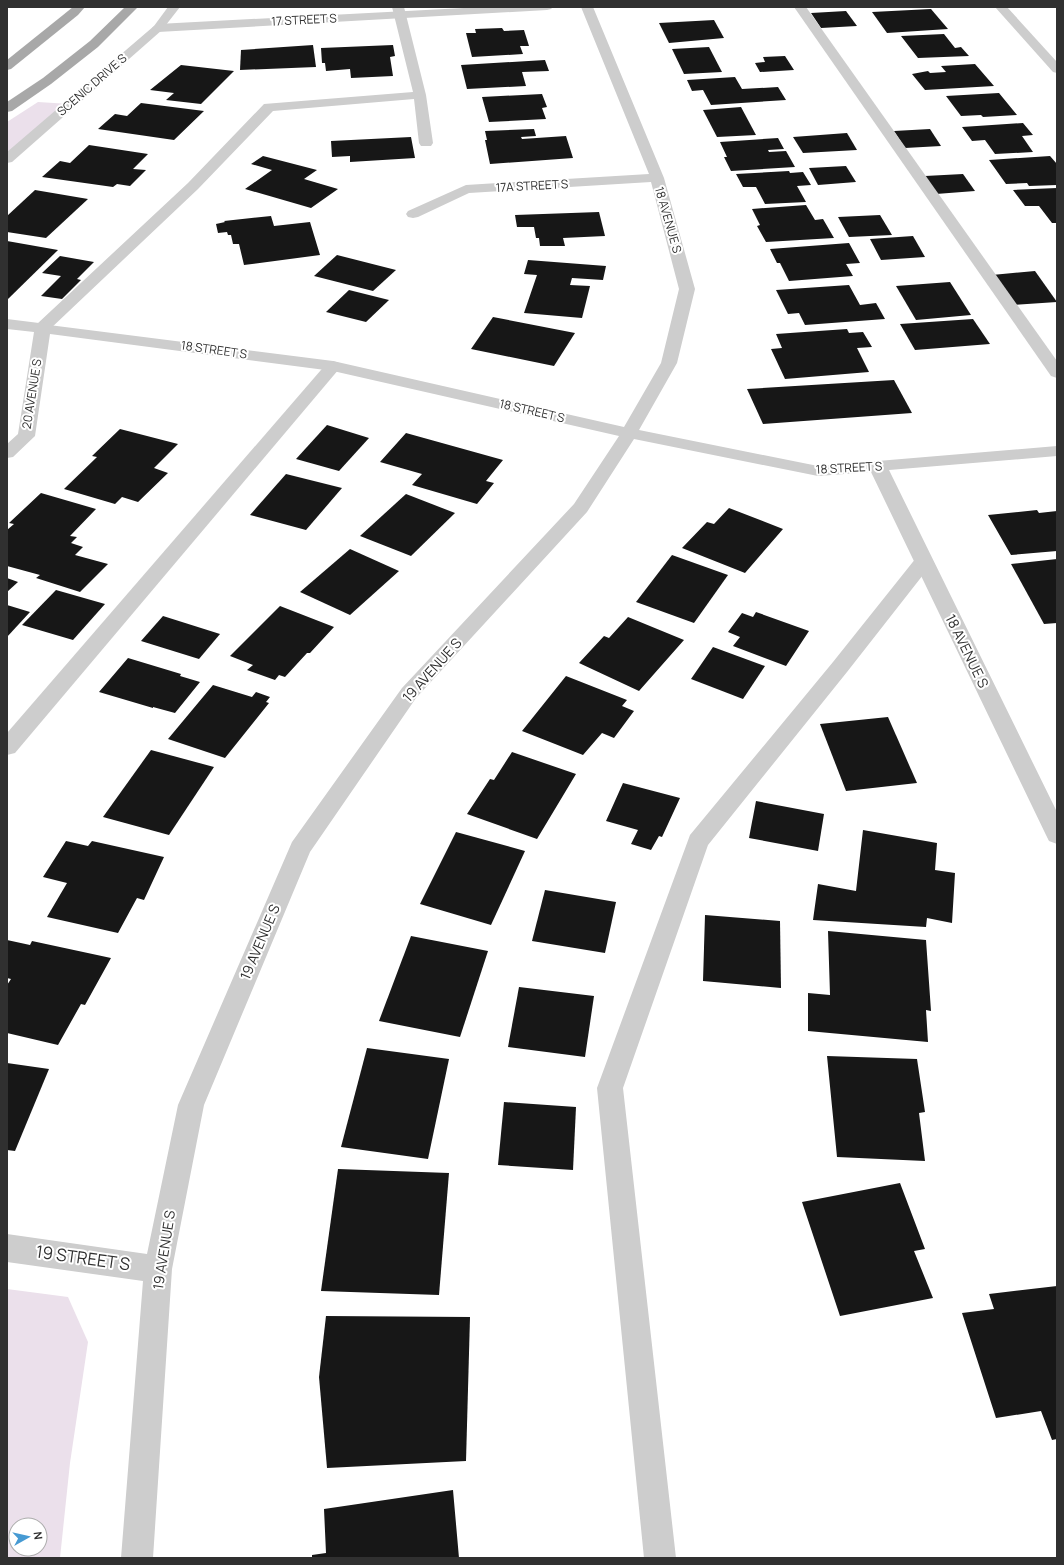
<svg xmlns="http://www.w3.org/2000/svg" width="1064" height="1565" font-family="Manrope,sans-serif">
  <rect width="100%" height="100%" fill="#fff"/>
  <!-- green -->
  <g fill="#ebe0eb" fill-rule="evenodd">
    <path d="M38,102L70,104L7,159V122Z"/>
    <path d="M7,1289L68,1297L88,1342L70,1463L60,1558H7ZM16,1525H40V1549H16Z"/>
  </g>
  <!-- building -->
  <g fill="#171717">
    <path d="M931,9L948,29L887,33L872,12Z"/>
    <path d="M846,11L857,26L821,28L811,13Z"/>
    <path d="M714,20L724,38L669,43L659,23Z"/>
    <path d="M502,28L504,31L524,30L529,46H520L523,54L472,57L466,33H476L475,29Z"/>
    <path d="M944,34L955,48L961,47L969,56L918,58L901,36Z"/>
    <path d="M313,45L316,67L240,70L241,50Z"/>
    <path d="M393,45L395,56L390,57L393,76L351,78L350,69L326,71L325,63H322L321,48Z"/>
    <path d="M709,47L722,72L684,74L672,49Z"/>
    <path d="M785,56L794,70L760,72L755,63L765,62L763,57Z"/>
    <path d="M545,60L549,71L522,72L526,86L467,89L461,65Z"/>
    <path d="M975,64L994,86L925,90L912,74L928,71L930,73L946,72L941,66Z"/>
    <path d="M181,65L234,71L201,104L166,100L174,93L150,90Z"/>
    <path d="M735,77L742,89L778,87L786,100L711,105L703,90L692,91L687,80Z"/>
    <path d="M999,93L1017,115L983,117L981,115L961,116L946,96Z"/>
    <path d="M542,94L547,107L542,108L546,119L489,122L482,97Z"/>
    <path d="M141,103L204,111L174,140L98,129L115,114L127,116Z"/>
    <path d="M741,107L756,135L717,137L703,110Z"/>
    <path d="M1023,123L1033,135L1022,136L1033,152L995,154L985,140L972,141L962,127Z"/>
    <path d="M534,129L536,136L521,137L522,139L566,136L573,158L490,164L485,140H487L485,131Z"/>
    <path d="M930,129L941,146L905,148L894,131Z"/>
    <path d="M847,133L857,150L803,153L793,137Z"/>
    <path d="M411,137L415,158L350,162V156L332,157L331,141Z"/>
    <path d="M778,138L784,149L768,150L769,152L786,151L795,167L731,171L724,157H727L720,142Z"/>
    <path d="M89,145L148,154L133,169L146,170L130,186L117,184L113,187L42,177L60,161L70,163Z"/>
    <path d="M263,156L317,170L304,179L338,189L311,208L245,189L272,170L251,164Z"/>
    <path d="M1050,156L1057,164V185L1029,186L1027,183L1006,184L989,160Z"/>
    <path d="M846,166L856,182L818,185L809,168Z"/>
    <path d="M789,171L790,173L803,172L811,185L797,186L806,202L765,204L756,187H743L736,174Z"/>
    <path d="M963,174L975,191L936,194L925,176Z"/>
    <path d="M1057,188V223H1052L1039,206H1025L1013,190Z"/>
    <path d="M35,190L88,199L46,238L7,232V216Z"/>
    <path d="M806,205L815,220L823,219L834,238L766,242L757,226L760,225L752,209Z"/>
    <path d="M599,212L605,236L563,238L565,246H540L539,238H536L534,227H517L515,215Z"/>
    <path d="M880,215L892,235L849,237L838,217Z"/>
    <path d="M271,216L274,226L310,222L320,255L244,265L239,244H233L231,235H228L227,232L218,233L216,224L225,222L224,221Z"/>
    <path d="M913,236L925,257L881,260L870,239Z"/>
    <path d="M7,241L58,250L7,300Z"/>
    <path d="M849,243L860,263L846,264L853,276L789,281L780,263H777L770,249Z"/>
    <path d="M337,255L396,270L373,291L314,276Z"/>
    <path d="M60,256L94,262L77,279L81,280L62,299L41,296L61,276L42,273Z"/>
    <path d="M528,260L606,266L603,280L572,278L570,285L590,286L582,318L524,313L537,275L524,274Z"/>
    <path d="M1035,271L1057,302L1014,305L992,275Z"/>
    <path d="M950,282L971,315L916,320L896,286Z"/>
    <path d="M849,285L860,305L876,303L885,319L805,325L799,313L788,314L776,290Z"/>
    <path d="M349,290L389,300L366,322L326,312Z"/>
    <path d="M493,317L575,333L554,366L471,349Z"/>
    <path d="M973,319L990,344L915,350L900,324Z"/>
    <path d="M847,329L849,333L863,332L872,347L857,348L869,372L785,379L771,349L782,348L776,334Z"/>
    <path d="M894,380L912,413L763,424L747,389Z"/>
    <path d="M327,425L369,438L339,471L296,459Z"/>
    <path d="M120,429L178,444L154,468L168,473L138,502L122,497L115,504L64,489L97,457L92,456Z"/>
    <path d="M406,433L503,460L486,481L494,483L477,504L412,485L422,474L380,462Z"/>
    <path d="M286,474L342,488L306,530L250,515Z"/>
    <path d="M41,493L96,509L70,536L77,537L71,543L83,547L75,555L108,564L80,592L36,578L40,575L7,566V530L14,524L9,523Z"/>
    <path d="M406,494L455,513L411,556L360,536Z"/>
    <path d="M729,508L783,529L745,573L682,548L707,522L714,524Z"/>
    <path d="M1037,510L1039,513L1057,511V551L1011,555L988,515Z"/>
    <path d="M350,549L399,571L350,615L300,592Z"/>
    <path d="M672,555L728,575L694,623L636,602Z"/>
    <path d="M1057,559V623L1044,624L1011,564Z"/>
    <path d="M7,578L18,582L7,592Z"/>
    <path d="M56,590L105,604L73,640L22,625Z"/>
    <path d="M7,605L30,612L7,637Z"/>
    <path d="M280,606L334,627L310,653H307L285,677L279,675L275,680L247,670L253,665L230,656Z"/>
    <path d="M756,612L809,631L786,666L733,646L740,637L728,632L742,613L753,617Z"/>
    <path d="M163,616L220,634L199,659L141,641Z"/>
    <path d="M628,617L684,640L639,691L579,663L604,636L609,638Z"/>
    <path d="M713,647L765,666L743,699L691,679Z"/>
    <path d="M128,658L181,674L180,676L200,682L175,713L153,707V708L99,692Z"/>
    <path d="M566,676L627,700L622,706L634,711L614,738L602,733L583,755L522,731Z"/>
    <path d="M213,685L252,697L256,692L270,697L266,702L269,703L225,758L168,739Z"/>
    <path d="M888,717L917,783L846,791L820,724Z"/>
    <path d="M151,750L214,767L169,835L103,817Z"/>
    <path d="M512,752L576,774L537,839L467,814L490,779L494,780Z"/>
    <path d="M623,783L680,798L662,837L659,836L651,850L631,844L638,830L606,821Z"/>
    <path d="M756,801L824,814L818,851L749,838Z"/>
    <path d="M863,830L937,843L935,870L955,873L952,923L927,918L926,927L813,920L818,884L856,891Z"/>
    <path d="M456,832L525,851L491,925L420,904Z"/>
    <path d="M66,841L88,846L92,841L164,857L144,900L137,898L118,933L47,917L67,883L43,877Z"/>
    <path d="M545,890L616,902L605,953L532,941Z"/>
    <path d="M705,915L780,921L781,988L703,981Z"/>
    <path d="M828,931L926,940L931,1011L926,1010L928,1042L808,1031V993L830,995Z"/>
    <path d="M411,936L488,951L460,1037L379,1021Z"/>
    <path d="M7,940L30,945L32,941L111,958L85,1005L81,1004L58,1045L7,1033V985L11,979L7,978Z"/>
    <path d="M519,987L594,996L585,1057L508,1047Z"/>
    <path d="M367,1048L449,1059L428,1159L341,1147Z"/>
    <path d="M827,1056L917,1059L925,1112L919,1113L925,1161L837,1157Z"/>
    <path d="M7,1063L49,1069L15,1151L7,1150Z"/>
    <path d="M504,1102L576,1107L573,1170L498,1165Z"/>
    <path d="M338,1169L449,1173L439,1295L321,1291Z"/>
    <path d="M900,1183L925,1249L914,1251L933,1298L840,1316L802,1202Z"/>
    <path d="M1057,1286V1439L1052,1440L1041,1411L996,1418L962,1313L994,1309L989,1294Z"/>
    <path d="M326,1316L470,1317L466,1461L327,1468L319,1377Z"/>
    <path d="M453,1490L459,1558H312V1555L326,1553L324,1509Z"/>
  </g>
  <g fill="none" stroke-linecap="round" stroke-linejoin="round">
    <!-- lane -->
    <g fill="#cdcdcd" fill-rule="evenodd">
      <path d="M168,7H180L162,30L12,162L7,163V152L154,26Z"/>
      <path d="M392,7H404L426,95L433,143L431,146H421L419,143L414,99L273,111L198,189L49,330L43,332L37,330L35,327L37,324L188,183L264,104L413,92Z"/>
      <path d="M794,7H806L1057,361V378L1051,376Z"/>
      <path d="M333,361L339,363L341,366L339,369L15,753L7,755V733L327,363Z"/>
      <path d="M923,556L930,558L933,562L930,566L847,672L708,845L623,1088L676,1558H644L597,1088L690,835L833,662L916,558Z"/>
    </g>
    <!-- street -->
    <g fill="#cdcdcd" fill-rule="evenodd">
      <path d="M483,7H553L551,9L547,10L158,32L154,30L152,28L154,26L158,24Z"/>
      <path d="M581,7H593L664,178L695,289L677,363L639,430L818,466L1057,446V456L889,470L1057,812V844L1049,841L1046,835L871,472L818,476L634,439L587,512L416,698L310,852L204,1105L172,1269L153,1558H121L143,1281L7,1262V1234L147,1254L178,1105L292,842L402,688L574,504L619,436L333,371L50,334L35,436L13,457L7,458V444L18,434L34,332L7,329V319L39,323L43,322L49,325L333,361L624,427L661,363L679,289L651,182L469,193L418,217L413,218L408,217L406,214L408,211L466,185L649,174Z"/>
      <path d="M995,7H1007L1057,62V73L1053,72Z"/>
    </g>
    <!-- primary -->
    <g fill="#a8a8a8" fill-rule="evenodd">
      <path d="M73,7H85L78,15L11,69L7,70V60Z"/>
      <path d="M125,7H138L98,47L51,84L12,111L7,112V102L43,78L90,41Z"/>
    </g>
  </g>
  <g text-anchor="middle" stroke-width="4" stroke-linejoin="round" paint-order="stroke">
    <!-- far-street labels -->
    <g font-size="12" fill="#303030" stroke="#fff">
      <text transform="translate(304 20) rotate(-3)" y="4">17 STREET S</text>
      <text transform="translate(92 85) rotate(-41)" y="4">SCENIC DRIVE S</text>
      <text transform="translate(532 186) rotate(-3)" y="4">17A STREET S</text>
      <text transform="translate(668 220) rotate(74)" y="4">18 AVENUE S</text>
      <text transform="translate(214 350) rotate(8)" y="4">18 STREET S</text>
      <text transform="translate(32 394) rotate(-81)" y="4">20 AVENUE S</text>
      <text transform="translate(532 411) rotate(13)" y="4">18 STREET S</text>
      <text transform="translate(849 468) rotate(-3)" y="4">18 STREET S</text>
    </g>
    <!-- street labels -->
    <g font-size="14" fill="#303030" stroke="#fff">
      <text transform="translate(967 651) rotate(64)" y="5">18 AVENUE S</text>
      <text transform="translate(432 670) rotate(-48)" y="5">19 AVENUE S</text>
      <text transform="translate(260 942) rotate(-67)" y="5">19 AVENUE S</text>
      <text transform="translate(164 1250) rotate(-81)" y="5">19 AVENUE S</text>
    </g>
    <!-- near-street labels -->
    <g font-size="17" fill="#303030" stroke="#fff">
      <text transform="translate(83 1258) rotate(8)" y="6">19 STREET S</text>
    </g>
  </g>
  <!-- border -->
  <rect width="1064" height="1565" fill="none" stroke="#303030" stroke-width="16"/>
  <!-- north arrow -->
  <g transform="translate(28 1537) rotate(82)"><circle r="19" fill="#ffffff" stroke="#acacac"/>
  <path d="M0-3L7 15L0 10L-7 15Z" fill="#469ad3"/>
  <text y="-6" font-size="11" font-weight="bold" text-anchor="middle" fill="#303030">N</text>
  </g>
</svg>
